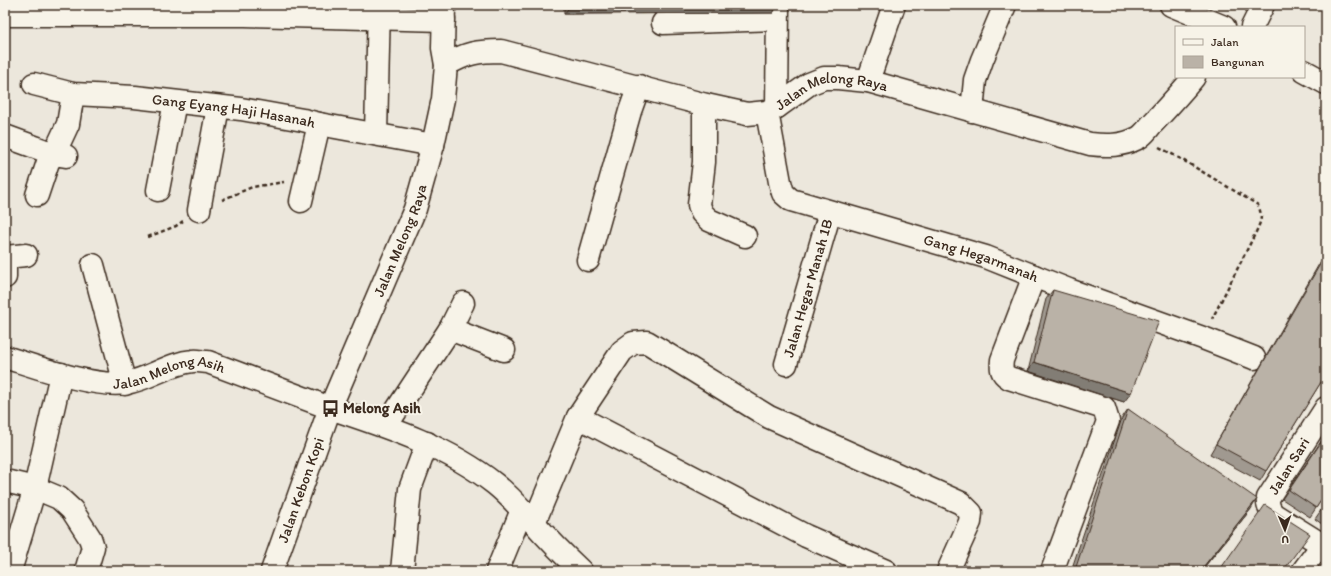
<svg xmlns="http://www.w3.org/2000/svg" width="1331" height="576" font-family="Itim,sans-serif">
  <rect width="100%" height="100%" fill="#ece7dc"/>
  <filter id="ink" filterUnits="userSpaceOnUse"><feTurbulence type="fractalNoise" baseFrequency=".025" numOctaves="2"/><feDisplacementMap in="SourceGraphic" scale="8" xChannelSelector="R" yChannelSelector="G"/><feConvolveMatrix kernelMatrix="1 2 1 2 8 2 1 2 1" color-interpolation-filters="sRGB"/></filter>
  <g filter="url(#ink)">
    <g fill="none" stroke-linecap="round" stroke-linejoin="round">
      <defs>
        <g id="minor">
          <path d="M1171,5L1224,27"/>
          <path d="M5,15H245L444,20"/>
          <path d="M663,23L777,19"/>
          <path d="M1252,27L1263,5"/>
          <path d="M868,81L894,5"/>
          <path id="s1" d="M34,84L73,94L135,97L241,109L303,120L319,124L433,145"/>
          <path d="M706,105L704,115V162L699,205L702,213L709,220L745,236"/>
          <path d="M777,107L778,5"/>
          <path d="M972,111L975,80L982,60L1005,5"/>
          <path id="s2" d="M767,112L780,182L783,193L791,200L986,257L1069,290L1203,338L1254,358"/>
          <path d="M376,134L379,5"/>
          <path d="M5,136L54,154L68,124L73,94"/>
          <path d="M158,190L175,102"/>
          <path d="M37,195L48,162L54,154L66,156"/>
          <path d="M301,201L319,124"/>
          <path d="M199,210L218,107"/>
          <path d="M5,257L26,255"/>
          <path d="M588,260L630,111L639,86"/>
          <path d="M93,265L125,384"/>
          <path d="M1034,276L1002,360C1001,369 1001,373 1009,378L1104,408L1108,421L1052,571"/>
          <path d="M5,277V257"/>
          <path d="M450,329L504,350"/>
          <path id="s3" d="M786,364L830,212"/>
          <path d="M330,408C387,427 447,446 495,484C510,496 522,510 534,523C549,540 565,556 581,571"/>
          <path d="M1326,408L1268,498C1267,504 1269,509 1273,514L1326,547"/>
          <path d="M578,417L806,536L886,571"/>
          <path d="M386,426L450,329L463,303"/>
          <path d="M5,481L35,488L59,498L72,510L90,538L93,547L86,571"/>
          <path d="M534,523L578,417L622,351L633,343L647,342L769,417L961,503L971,513L970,522L948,571"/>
          <path d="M10,571L35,488L61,374"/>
          <path d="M402,571L410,489L427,443"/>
          <path d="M497,571L522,510"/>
          <path d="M1303,571L1323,544"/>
        </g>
        <g id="major">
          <path id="s4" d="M446,65C466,53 478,51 501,51L706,105L747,114L767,112L777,107L809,84L824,78H838L868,81L1090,144C1107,146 1122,146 1138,138C1144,135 1148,128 1153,123C1167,108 1181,93 1194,77"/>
          <path d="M1304,71L1326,83"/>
          <path id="s5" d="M5,357C37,367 94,388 126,383C150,379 169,363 193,361C197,360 203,362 208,362L330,408"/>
          <path id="s6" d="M272,571L330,408L415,209L433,145L443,99L446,65L443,48L444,5"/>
        </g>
      </defs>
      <!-- minor casing -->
      <use href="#minor" stroke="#3b2a1e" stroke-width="25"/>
      <!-- major casing -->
      <use href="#major" stroke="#3b2a1e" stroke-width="25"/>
      <!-- path -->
      <g stroke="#3b2a1e" stroke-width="2.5" stroke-dasharray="4 3" stroke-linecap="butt">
        <path d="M1159,147L1181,159L1258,205C1263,217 1261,221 1256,232L1212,319"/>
        <path d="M222,200L252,187L284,182"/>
        <path d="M148,237L176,226L183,221"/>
      </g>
      <!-- minor -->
      <use href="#minor" stroke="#f7f3e8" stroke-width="22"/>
      <!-- major -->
      <use href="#major" stroke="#f7f3e8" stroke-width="22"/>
    </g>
    <!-- wall -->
    <g fill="#a09990" stroke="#3b2a1e">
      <path d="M564,5H778L773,13L564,14Z"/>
      <path d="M1326,252V374L1266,471L1260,481L1210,454Z"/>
      <path d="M1053,290L1124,402L1028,371L1046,299Z"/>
      <path d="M1128,409L1251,509L1201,571H1071L1122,418Z"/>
      <path d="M1326,434V493L1310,517L1282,499Z"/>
      <path d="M1326,503V527L1315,519Z"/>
    </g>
    <!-- shaded-wall -->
    <g fill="#827d75" stroke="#3b2a1e">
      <path d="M62,5H373L61,6Z"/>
      <path d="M571,5H778L773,13L564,14Z"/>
      <path d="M1034,362L1131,393L1124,402L1028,371Z"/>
      <path d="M1257,499L1251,509L1201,571H1200Z"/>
      <path d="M1076,567L1088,571H1073Z"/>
    </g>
    <!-- building -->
    <g fill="#bab2a7" stroke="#3b2a1e">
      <path d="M1326,254V374L1266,471L1216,444Z"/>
      <path d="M1053,290L1159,321L1131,393L1034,362Z"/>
      <path d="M1128,409L1257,499L1200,571H1088L1076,567Z"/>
      <path d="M1326,435V493L1316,508L1289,490Z"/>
      <path d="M1326,503V513L1321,509Z"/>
      <path d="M1265,505L1310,534L1283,571H1219Z"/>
      <path d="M1326,556V571H1315Z"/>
    </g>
  </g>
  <!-- icons -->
  <defs>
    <symbol id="bus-bare" viewBox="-9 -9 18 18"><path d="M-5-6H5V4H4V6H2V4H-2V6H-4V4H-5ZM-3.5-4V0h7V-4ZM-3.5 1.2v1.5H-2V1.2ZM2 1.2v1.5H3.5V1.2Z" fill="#3b2a1e" stroke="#f7f3e8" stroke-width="2.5" paint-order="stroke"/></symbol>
  </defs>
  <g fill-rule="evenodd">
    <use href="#bus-bare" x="318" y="396" width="25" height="25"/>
  </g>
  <g text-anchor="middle" stroke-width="4" stroke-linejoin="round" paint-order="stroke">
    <!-- street labels -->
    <g font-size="15" fill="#3b2a1e" stroke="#f7f3e8">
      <text dy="5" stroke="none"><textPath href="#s4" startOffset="403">Jalan Melong Raya</textPath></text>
      <text dy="5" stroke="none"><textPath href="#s1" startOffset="202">Gang Eyang Haji Hasanah</textPath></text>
      <text dy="5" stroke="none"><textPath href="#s6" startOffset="355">Jalan Melong Raya</textPath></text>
      <text dy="5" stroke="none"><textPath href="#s2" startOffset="292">Gang Hegarmanah</textPath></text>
      <text dy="5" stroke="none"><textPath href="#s3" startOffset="79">Jalan Hegar Manah 1B</textPath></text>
      <text dy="5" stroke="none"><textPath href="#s5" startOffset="170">Jalan Melong Asih</textPath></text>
      <text transform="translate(1289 466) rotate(-58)" y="5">Jalan Sari</text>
      <text dy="5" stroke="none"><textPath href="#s6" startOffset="86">Jalan Kebon Kopi</textPath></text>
    </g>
    <!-- poi labels -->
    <g font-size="15" font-weight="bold" fill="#3b2a1e" stroke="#f7f3e8" text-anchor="start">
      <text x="343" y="413">Melong Asih</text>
    </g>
  </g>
  <!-- margin -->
  <rect width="1331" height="576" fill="none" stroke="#f7f3e8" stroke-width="20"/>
  <rect x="10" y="10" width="1311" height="556" fill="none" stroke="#3b2a1e" stroke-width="1.5" filter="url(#ink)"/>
  <!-- legend -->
  <rect x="1175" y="26" width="130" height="52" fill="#f7f3e8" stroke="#aca397"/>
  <rect x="1183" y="39" width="20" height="6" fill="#f7f3e8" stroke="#aca397"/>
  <text x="1211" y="46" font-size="12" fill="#3b2a1e">Jalan</text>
  <rect x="1183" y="56" width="20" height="12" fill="#bab2a7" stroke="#aca397"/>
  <text x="1211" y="66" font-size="12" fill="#3b2a1e">Bangunan</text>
  <!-- north arrow -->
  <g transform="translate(1285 530) rotate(178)" stroke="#f7f3e8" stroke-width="3" paint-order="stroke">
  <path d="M0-3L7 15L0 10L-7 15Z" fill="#3b2a1e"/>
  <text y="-6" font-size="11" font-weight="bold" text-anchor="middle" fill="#3b2a1e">U</text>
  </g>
</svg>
